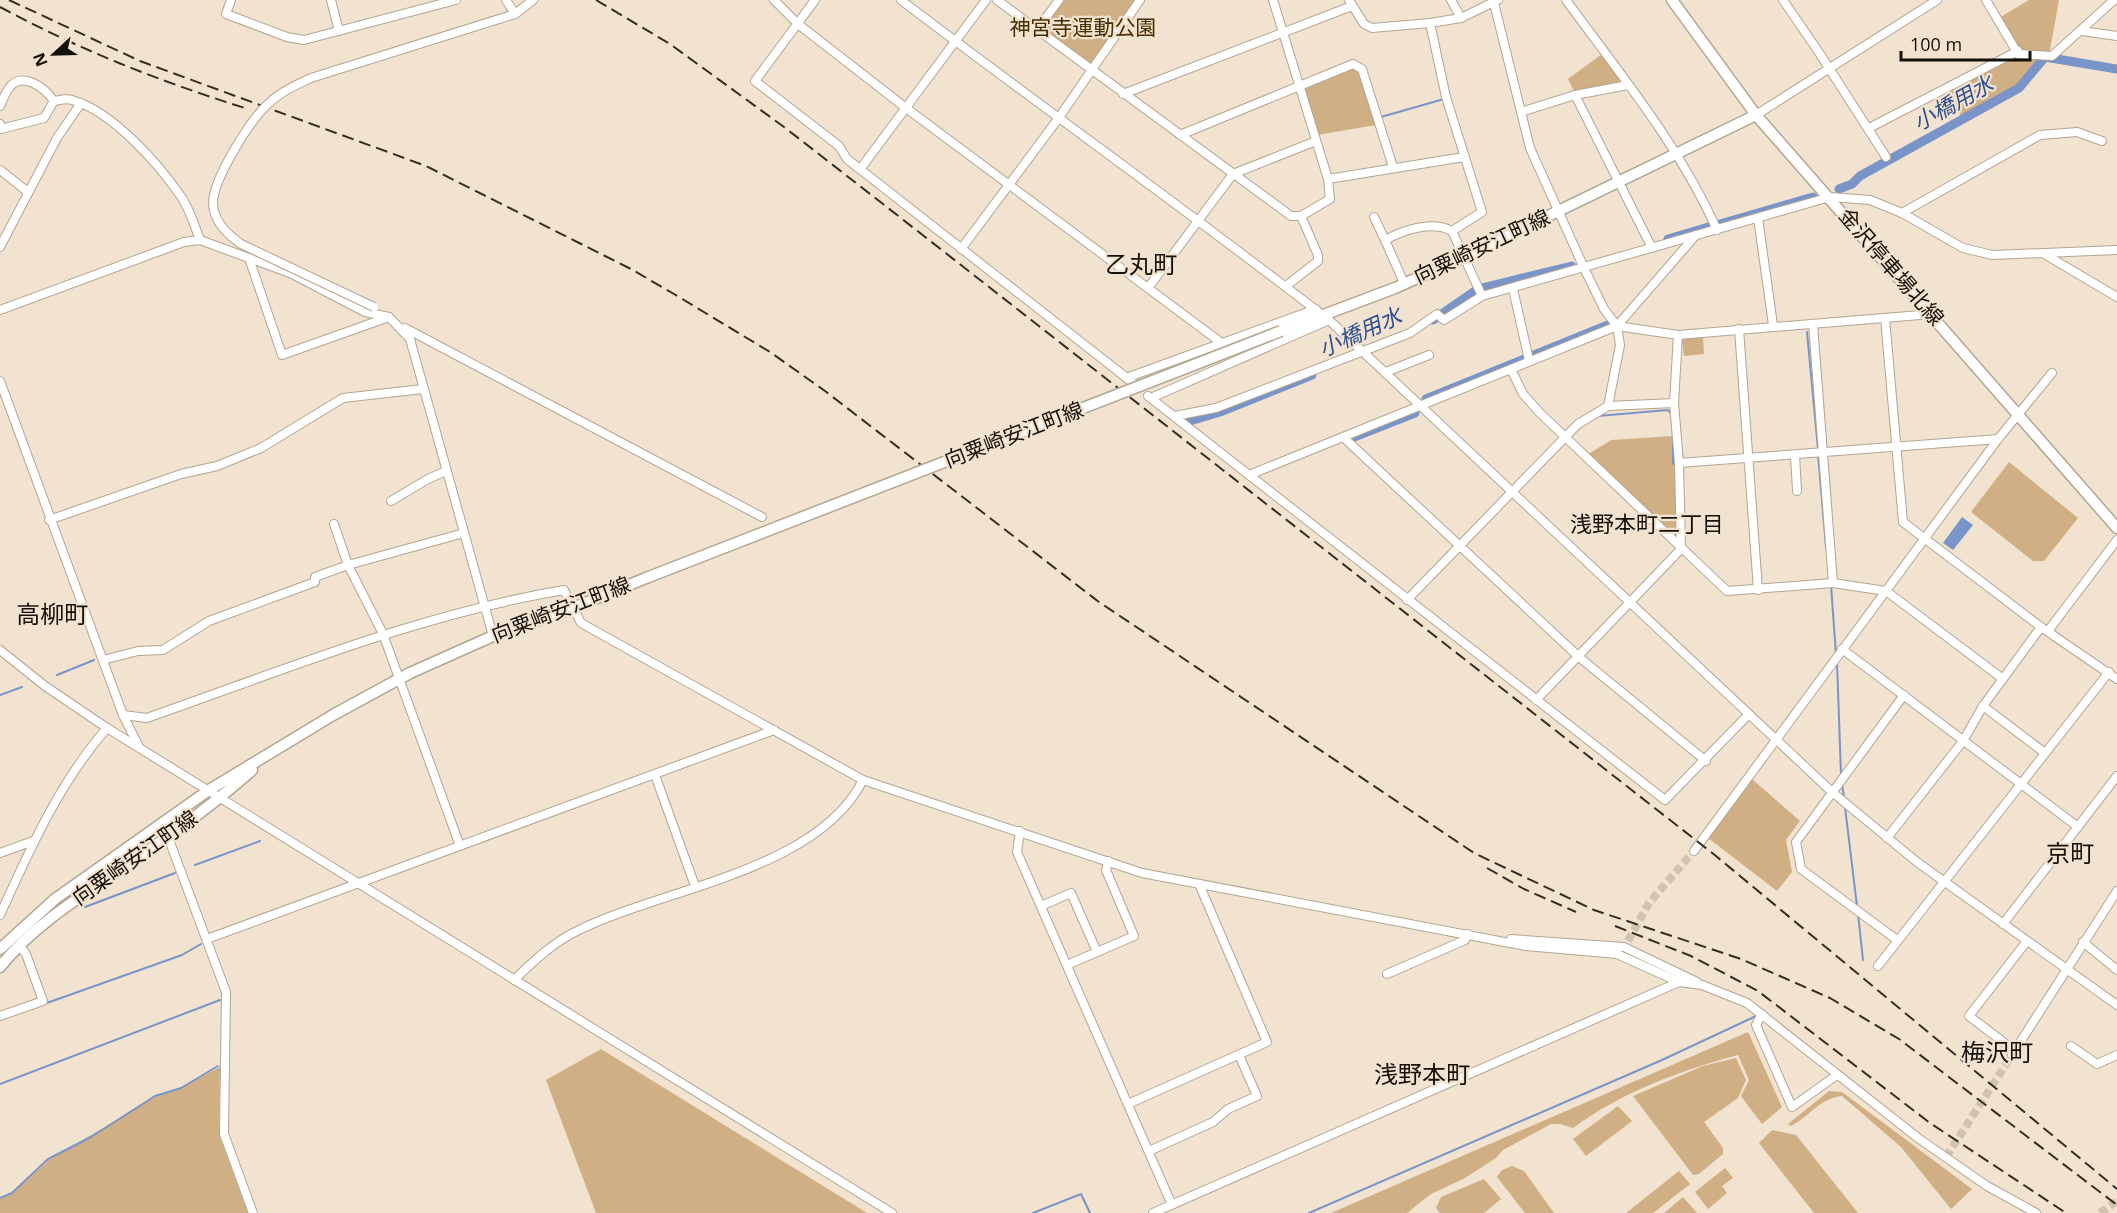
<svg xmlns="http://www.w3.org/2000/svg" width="2117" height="1213" font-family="'Open Sans','Noto Sans JP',sans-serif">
  <rect width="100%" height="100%" fill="#f1e3cf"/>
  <!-- green -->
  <g fill="#cfaf83">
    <path d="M1063,0H1135L1136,4L1088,68L1042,31Z"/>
    <path d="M2029,0H2059L2050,50L2047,55L2019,88L1962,119L1947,89L2016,57L1999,18Z"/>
    <path d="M1602,54L1624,83L1575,93L1568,79Z"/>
    <path d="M1353,68L1361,71L1376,125L1317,135L1305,96L1306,87Z"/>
    <path d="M1703,336L1704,354L1684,356L1682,341L1685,338Z"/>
    <path d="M1673,436L1678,537L1674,538L1587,455L1611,440Z"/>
    <path d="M2009,462L2078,518L2044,561H2033L1971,512Z"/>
    <path d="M1752,779L1800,821L1786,840L1792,872L1777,891L1708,838Z"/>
    <path d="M1748,1032L1782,1107L1762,1124L1741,1096L1749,1080L1738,1055C1679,1071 1622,1092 1573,1128L1560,1124H1551L1503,1150L1496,1158L1465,1178L1431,1194L1407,1213H1331Z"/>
    <path d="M601,1049L867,1213H596L546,1080Z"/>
    <path d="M1736,1058L1746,1080L1738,1098L1704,1122L1723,1148V1154L1699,1174L1693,1175L1633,1096L1703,1066Z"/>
    <path d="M220,1067L219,1135L248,1213H0V1199L12,1194L49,1160L155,1097L176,1090Z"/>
    <path d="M1829,1091L1842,1092L1972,1189L1951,1209L1901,1147L1842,1096C1820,1098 1810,1116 1791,1126L1788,1124Z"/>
    <path d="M1618,1106L1632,1121L1586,1156L1573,1139Z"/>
    <path d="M1772,1130L1796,1135L1858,1213H1814L1759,1143Z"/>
    <path d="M1512,1166L1524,1171L1554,1213H1525L1497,1177L1502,1170Z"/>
    <path d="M1725,1168L1733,1178L1722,1186L1727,1193L1708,1209L1695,1192Z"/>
    <path d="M1679,1171L1690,1184L1653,1213H1626Z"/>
    <path d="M1484,1179L1501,1199L1484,1213H1440L1436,1208L1441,1197Z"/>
    <path d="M1683,1197L1697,1213H1664Z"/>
  </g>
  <!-- water -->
  <path fill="#7994c8" d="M1962,517L1973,525L1953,550L1943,543Z"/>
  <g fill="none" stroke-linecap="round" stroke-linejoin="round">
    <!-- stream -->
    <g stroke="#7994c8" stroke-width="2">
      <path d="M1381,117L1444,99"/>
      <path d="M1807,332L1818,449"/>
      <path d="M1598,416L1668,410L1671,414"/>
      <path d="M1673,440V464"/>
      <path d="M1818,454L1826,547"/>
      <path d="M1831,585L1836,655"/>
      <path d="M1837,663L1841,774"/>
      <path d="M57,675L94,660"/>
      <path d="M0,695L22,687"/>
      <path d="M1842,783L1844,798"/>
      <path d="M1845,807L1857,906"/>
      <path d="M195,865L260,841"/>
      <path d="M85,907L175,873"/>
      <path d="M1858,914L1863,960"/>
      <path d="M44,1004L182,955L201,944"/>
      <path d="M0,1084L220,1000"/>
      <path d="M0,1198L12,1193L48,1159L91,1137L155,1096L181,1088L218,1066"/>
      <path d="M1033,1213L1081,1194L1090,1213"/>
      <path d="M1309,1213L1662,1060L1756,1016"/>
    </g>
    <!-- canal -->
    <g stroke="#7994c8" stroke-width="9">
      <path d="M1839,189L1852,184L1860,176L2019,88L2045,57L2117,69"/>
      <path d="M1720,224L1813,197"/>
      <path d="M1668,239L1712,226"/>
      <path d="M1433,320L1478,289L1572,266"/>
      <path d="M1426,399L1608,325"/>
      <path d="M1190,421L1220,412L1312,375"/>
      <path d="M1354,437L1415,413"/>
    </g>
    <!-- minor-tunnel -->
    <g stroke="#d0c3b1" stroke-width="8" stroke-dasharray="8 4" stroke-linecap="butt">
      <path d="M1628,941L1649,903L1694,851"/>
      <path d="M1946,1157L2012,1055"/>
      <path d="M2100,1213L2117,1201"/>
    </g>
    <defs>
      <g id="minor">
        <path d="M231,0L226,14L287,37L304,40L456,0"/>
        <path d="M331,0L339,31"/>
        <path d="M506,0L515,14"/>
        <path d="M774,0L798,24L906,108L1223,344"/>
        <path d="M815,0L755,81L839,146L847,159L1132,382"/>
        <path d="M901,0C1043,108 1188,211 1329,320L1832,792L1917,862L2117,1005"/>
        <path d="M997,0L1291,216H1301L1330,199L1328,179L1273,0"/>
        <path d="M1349,0L1364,24L1372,28L1430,23"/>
        <path d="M1451,0L1461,18"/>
        <path d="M1566,0C1620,74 1679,145 1717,230"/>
        <path d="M1783,0L1820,54L1886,157"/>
        <path d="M1986,0L2018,54L2052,56L2114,0"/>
        <path d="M1494,3L1530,148L1584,268L1604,309L1617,326"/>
        <path d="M1037,30L1059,0"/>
        <path d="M2082,31L2117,36"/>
        <path d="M311,78L515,14L533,0"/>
        <path d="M1628,85L1575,95L1652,248"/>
        <path d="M1123,94L1352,6"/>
        <path d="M54,101C60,100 66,98 72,100C112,111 159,164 182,198C190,210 195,227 200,240"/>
        <path d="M0,106C3,100 5,93 9,88C22,70 45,88 54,101"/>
        <path d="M1521,112L1575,95"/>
        <path d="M1756,115L1937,0"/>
        <path d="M0,124L1,129L44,118L54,101"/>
        <path d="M1869,128L2018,51"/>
        <path d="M1180,135L1353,64L1362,69L1393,167"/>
        <path d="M861,168L986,0"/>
        <path d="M0,170L28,192"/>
        <path d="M1328,179L1464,157"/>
        <path d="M1902,213L2040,135L2077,132L2102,141"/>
        <path d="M1374,217L1385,240"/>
        <path d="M1758,218L1773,325"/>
        <path d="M0,247L57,138L81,103"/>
        <path d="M961,249L1058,119L1140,0"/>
        <path d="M2046,255L2117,297"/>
        <path d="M249,258L290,273L365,312L389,317L410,339L493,636"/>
        <path d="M1404,283L1385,240C1404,230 1432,220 1452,231"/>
        <path d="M1286,286L1318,261V255L1301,216"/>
        <path d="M1148,288L1233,174L1316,141"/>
        <path d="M1513,289L1529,360"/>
        <path d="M1482,296L1452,231L1482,212L1446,97L1430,23L1461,18L1498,0"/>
        <path d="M0,310L184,242L200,240L249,258L282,355L389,317"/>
        <path d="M1885,318L1903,522L2041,627L2117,679"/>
        <path d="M1813,324L1833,583"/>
        <path d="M405,328L762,517"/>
        <path d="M1739,329L1758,590"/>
        <path d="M1511,369L1523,394L1540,413L1727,591L1833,583L1886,591L2003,679"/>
        <path d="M1386,372L1429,355"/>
        <path d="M1126,378L1316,309"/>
        <path d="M0,381L123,715L138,745"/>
        <path d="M1148,396L1665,800L1748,715"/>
        <path d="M1151,398L1329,320"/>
        <path d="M1608,406L1620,345L1617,326L1696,235"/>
        <path d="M1175,416L1216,408L1410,333L1437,314L1444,320L1482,296L1830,197L1870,200L1902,213L1963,248L1992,255L2117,250"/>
        <path d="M1343,437L1579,657L1706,761"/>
        <path d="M1795,455L1797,491"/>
        <path d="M1679,463L1998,439"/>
        <path d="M1249,475L1617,326L1678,335L1920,315L1929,310"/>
        <path d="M391,501L428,479L446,471"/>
        <path d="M49,520L181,474L217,466L261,448L343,398L423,389"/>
        <path d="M334,524L348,565L464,533"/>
        <path d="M1407,600L1578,424L1608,406L1674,403"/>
        <path d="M2048,631L2117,540"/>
        <path d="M1842,649L2078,827"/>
        <path d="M0,650L45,686L107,728L892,1213"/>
        <path d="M103,660L138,651L163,650L209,621L315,582V577L348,565L383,634L460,846"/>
        <path d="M1536,700L1681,549L1679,463L1674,403L1678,335"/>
        <path d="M1983,706L2045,753"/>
        <path d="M123,715L147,718C284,670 420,614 564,590L581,623L863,780L1142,873L1526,946L1617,954L1679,982L1702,985L1747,1003L1918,1138L1987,1186L2036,1213"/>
        <path d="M655,775L695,886"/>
        <path d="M1020,831L1017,852L1172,1205"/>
        <path d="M168,837L226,992L224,1134L253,1213"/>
        <path d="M1887,838L1963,741L1983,706L2041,627"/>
        <path d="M1694,851L1998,439L2052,373"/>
        <path d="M0,853L33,841"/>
        <path d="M1041,906L1071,893L1097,952"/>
        <path d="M0,915C30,849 59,783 107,728"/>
        <path d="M2003,924L2117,776"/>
        <path d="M207,939L774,730"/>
        <path d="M1511,939L1624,947L1697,982"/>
        <path d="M1897,940L1801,869L1796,842L1904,695"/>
        <path d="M2083,942L2117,970"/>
        <path d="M1067,965L1134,936L1106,870L1108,861"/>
        <path d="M1878,966L2109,672"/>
        <path d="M1387,974L1465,940L1468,934"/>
        <path d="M514,980C533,962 551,944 575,932C661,888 817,872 863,780"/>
        <path d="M1762,1014L1756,1025L1792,1107L1837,1075"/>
        <path d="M0,1016L43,1001L26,954L20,946"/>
        <path d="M2071,1046L2097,1064L2117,1055"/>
        <path d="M2015,1051L1969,1016L2027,941"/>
        <path d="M2012,1055L2117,891"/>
        <path d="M1128,1104L1267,1042L1199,884"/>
        <path d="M1149,1151L1213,1122L1228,1109L1257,1096L1239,1055"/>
        <path d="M1153,1213L1679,982"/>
      </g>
      <g id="major">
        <path d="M1672,0L1756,115L2117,528"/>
        <path d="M1281,331L1395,288L1466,256L1756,115"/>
        <path d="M0,949L55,899L209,790L333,715L410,673L493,636L573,608L646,578"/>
        <path d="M0,967C35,923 86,893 132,862C174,833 214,804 252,770"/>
      </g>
    </defs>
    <!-- minor casing -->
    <use href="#minor" stroke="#b2a592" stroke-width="10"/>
    <!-- major casing -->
    <use href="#major" stroke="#b2a592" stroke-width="13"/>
    <!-- minor -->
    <use href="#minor" stroke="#fff" stroke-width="8"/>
    <!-- major -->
    <use href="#major" stroke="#fff" stroke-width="10"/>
    <!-- rail -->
    <g stroke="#342d26" stroke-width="2" stroke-dasharray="12 6" stroke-linecap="butt">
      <path d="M9,0L140,61L426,166L631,269L674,294L770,352L825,391L1099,602L1474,853L1594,910L1741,959L1830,998L1899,1039L2117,1205"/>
      <path d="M596,0L670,44L784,127L883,204L1716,856L2117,1189"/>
      <path d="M0,7C82,51 159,81 248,109"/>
      <path d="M1487,868L1524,889L1576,912"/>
      <path d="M1615,926L1691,956L1758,991L1930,1123L2066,1213"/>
    </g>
    <defs>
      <path id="minor-bridge" d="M311,78C296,85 280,92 268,104C250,120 212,181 213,204C214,222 228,235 241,244L374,307"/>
      <path id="major-bridge" d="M646,578L1281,331"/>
    </defs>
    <!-- minor-bridge casing -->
    <use href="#minor-bridge" stroke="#b2a592" stroke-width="10" stroke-linecap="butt"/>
    <!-- major-bridge casing -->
    <use href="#major-bridge" stroke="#b2a592" stroke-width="13" stroke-linecap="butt"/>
    <!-- minor-bridge -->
    <use href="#minor-bridge" stroke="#fff" stroke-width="8"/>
    <!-- major-bridge -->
    <use href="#major-bridge" stroke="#fff" stroke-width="10"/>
  </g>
  <g text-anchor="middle" stroke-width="4.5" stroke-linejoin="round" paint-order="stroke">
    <!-- park labels -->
    <g font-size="21" fill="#472d00" stroke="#f1e3cf">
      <text x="1083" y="35">神宮寺運動公園</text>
    </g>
    <!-- street labels -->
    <g font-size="21" fill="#15100a" stroke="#f1e3cf">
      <text transform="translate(1482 247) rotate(-25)" y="7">向粟崎安江町線</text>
      <text transform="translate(1891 267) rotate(49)" y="7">金沢停車場北線</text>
      <text transform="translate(1014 435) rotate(-21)" y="7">向粟崎安江町線</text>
      <text transform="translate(561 610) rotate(-21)" y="7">向粟崎安江町線</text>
      <text transform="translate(135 858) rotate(-35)" y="7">向粟崎安江町線</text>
    </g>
    <!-- water labels -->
    <g font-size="22" font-style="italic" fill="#2e4f90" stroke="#f1e3cf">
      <text transform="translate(1953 103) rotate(-29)" y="8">小橋用水</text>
      <text transform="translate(1360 332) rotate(-24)" y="8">小橋用水</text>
    </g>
    <!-- neighbourhood labels -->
    <g font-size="22" fill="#15100a" stroke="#f1e3cf">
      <text x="1647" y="532">浅野本町二丁目</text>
    </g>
    <!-- quarter labels -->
    <g font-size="24" fill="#15100a" stroke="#f1e3cf">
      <text x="1141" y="273">乙丸町</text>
      <text x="52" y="623">高柳町</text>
      <text x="2070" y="862">京町</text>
      <text x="1997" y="1061">梅沢町</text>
      <text x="1422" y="1083">浅野本町</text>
    </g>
  </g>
  <!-- north arrow -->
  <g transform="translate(54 54) rotate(248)" stroke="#f1e3cf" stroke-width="4.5" paint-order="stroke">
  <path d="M0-4.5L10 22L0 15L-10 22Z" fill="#15100a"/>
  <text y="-9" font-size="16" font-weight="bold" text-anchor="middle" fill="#15100a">N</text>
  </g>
  <!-- scale -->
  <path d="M1901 51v9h129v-9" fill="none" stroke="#15100a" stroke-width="3"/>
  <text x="1910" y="51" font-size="18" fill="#15100a" stroke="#f1e3cf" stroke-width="4.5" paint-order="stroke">100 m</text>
</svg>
